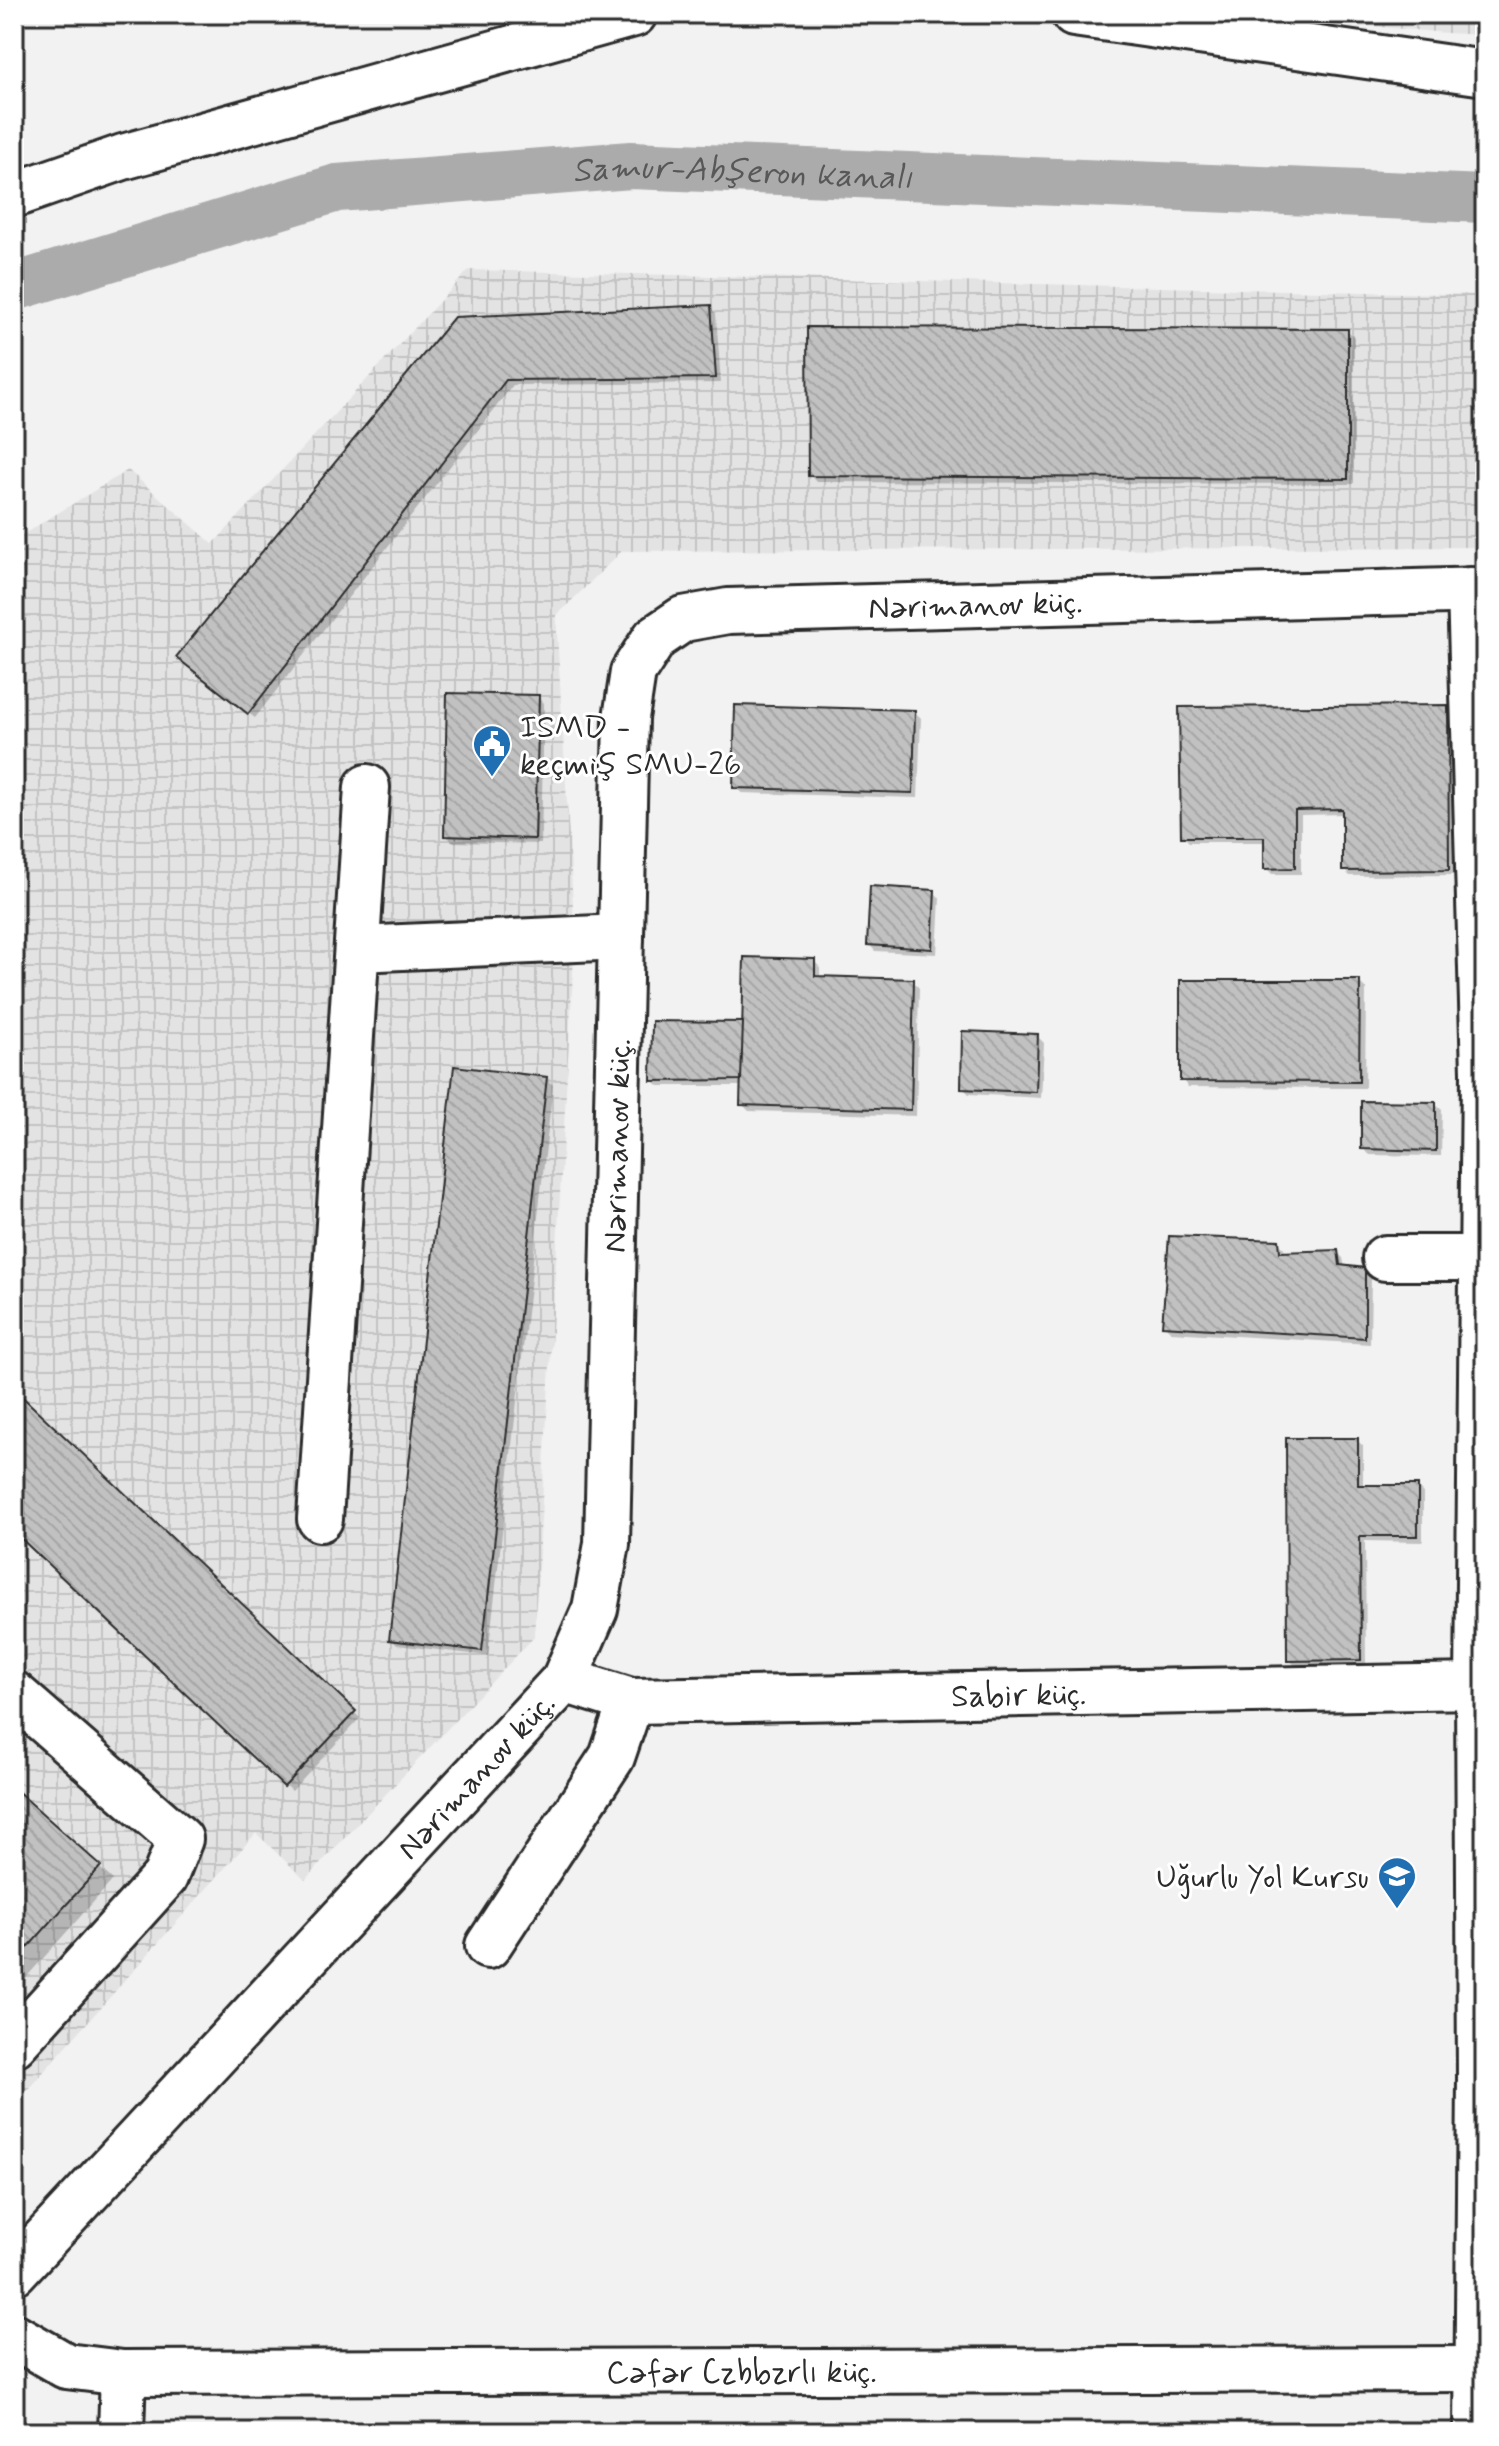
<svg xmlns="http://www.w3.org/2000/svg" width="1499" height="2446" font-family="Mynerve,sans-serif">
  <defs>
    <pattern id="industrial-grid" width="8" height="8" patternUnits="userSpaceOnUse" patternTransform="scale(2)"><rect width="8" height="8" fill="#e3e3e3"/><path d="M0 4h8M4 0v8" fill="none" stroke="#c3c3c3"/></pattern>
    <pattern id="building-back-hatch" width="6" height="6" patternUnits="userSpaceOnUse" patternTransform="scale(2)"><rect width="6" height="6" fill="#c1c1c1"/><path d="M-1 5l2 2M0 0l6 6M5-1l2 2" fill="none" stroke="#a6a6a6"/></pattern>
  </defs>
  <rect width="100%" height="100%" fill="#f2f2f2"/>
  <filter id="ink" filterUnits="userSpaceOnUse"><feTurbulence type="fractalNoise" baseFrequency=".0125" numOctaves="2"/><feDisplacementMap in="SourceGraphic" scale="16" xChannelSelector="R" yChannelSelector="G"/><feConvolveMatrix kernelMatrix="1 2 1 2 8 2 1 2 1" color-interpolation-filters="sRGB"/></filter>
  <g filter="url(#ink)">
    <!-- industrial -->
    <g fill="url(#industrial-grid)">
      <path d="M1242,14H1485V35L1446,33Z"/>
      <path d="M469,270L1485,295V547L622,551L556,616L575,939L534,1637L305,1880L256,1833L14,2105V540L128,470L213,544Z"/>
    </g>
    <!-- shadow -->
    <g fill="#0003">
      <path d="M1432,14H1485V18Z"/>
      <path d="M710,307L716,314L721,383L513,385L255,718L184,663L455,319Z"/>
      <path d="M1348,331L1354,337V484L816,482L810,475Z"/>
      <path d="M538,697L544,703L541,844L453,842L446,835Z"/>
      <path d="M1447,707L1453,713L1455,875L1350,876L1344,870V814L1301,815V874H1272L1266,868V842H1189L1183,836Z"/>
      <path d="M915,712L921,718L918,798L742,793L735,787Z"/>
      <path d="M934,892L940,898L937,954L875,951L869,944Z"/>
      <path d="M814,961L820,967V979L913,981L919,988L916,1116L749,1111L742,1104L743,1086H659L653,1080L745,1024Z"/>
      <path d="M1359,982L1366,989L1365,1088L1188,1087L1182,1080Z"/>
      <path d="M1037,1036L1044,1043L1041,1098L969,1094L963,1088Z"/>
      <path d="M546,1079L553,1085L488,1656L397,1645L391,1639Z"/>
      <path d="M1435,1104L1442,1110L1441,1156L1370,1155L1363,1149Z"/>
      <path d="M1278,1242L1284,1248L1285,1254L1337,1252L1343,1258L1345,1268L1364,1270L1371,1276L1370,1344L1171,1332L1165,1326Z"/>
      <path d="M14,1392L360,1718L292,1791L14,1530Z"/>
      <path d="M1357,1440L1363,1446V1487H1417L1423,1493V1542L1365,1541L1366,1666H1296L1289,1660Z"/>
      <path d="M14,1790L113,1880L14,1991Z"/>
    </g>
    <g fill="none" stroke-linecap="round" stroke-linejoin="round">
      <!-- canal -->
      <path stroke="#ababab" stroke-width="48" id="s1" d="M14,287L337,188L631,165L1485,199"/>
    </g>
    <!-- building -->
    <g fill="url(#building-back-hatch)" stroke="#2b2b2b" stroke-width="2">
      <path d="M711,305L716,378L506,380L248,714L176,657L454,317Z"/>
      <path d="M807,327L1348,329V479L808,476Z"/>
      <path d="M447,693L539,695L535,839L444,836Z"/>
      <path d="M735,705L915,710L913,793L733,788Z"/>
      <path d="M1448,705L1449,870L1342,871V809L1295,810V868L1264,869V837H1181L1179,707Z"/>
      <path d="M870,886L935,890L932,949L867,945Z"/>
      <path d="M744,957L815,959V976L914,979L911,1110L740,1105Z"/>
      <path d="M1180,980H1360L1359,1082L1180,1081Z"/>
      <path d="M652,1021L743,1022L741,1080L651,1081Z"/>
      <path d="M962,1031L1038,1034L1036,1092L961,1089Z"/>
      <path d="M454,1066L547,1077L482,1651L389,1640Z"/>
      <path d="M1361,1101L1436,1102V1151L1361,1149Z"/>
      <path d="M1169,1236L1279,1240L1280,1252L1338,1250L1340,1265L1365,1268V1338L1162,1326Z"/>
      <path d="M14,1389L356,1711L284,1787L14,1532Z"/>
      <path d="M1286,1438H1358V1485H1418V1536H1360L1361,1660L1287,1661Z"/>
      <path d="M14,1788L101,1866L14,1963Z"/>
    </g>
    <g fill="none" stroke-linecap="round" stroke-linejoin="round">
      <defs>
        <g id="minor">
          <path d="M1074,14L1485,73"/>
          <path d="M14,195L123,157L634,14"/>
          <path d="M1470,590L1484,1072L1478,1686L1480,2077L1477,2432"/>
          <path d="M358,949L621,937"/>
          <path d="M1385,1258H1483"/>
          <path d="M320,1519L367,787"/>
          <path id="s2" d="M564,1680L631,1701L1478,1686"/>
          <path d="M14,1694L180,1839L165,1877L14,2044"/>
          <path d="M488,1946L612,1757L631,1701"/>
          <path id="s3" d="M14,2272L564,1680L595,1609L607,1544L626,718L633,672L655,638L683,619L728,611L1485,590"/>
          <path id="s4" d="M14,2336L66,2366L123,2373L1478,2369"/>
          <path d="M121,2432L123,2373"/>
        </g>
      </defs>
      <!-- minor casing -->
      <use href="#minor" stroke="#2b2b2b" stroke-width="50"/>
      <!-- minor -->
      <use href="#minor" stroke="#fff" stroke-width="44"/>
    </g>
  </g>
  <!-- icons -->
  <defs>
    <symbol id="civic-pin" viewBox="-11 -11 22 30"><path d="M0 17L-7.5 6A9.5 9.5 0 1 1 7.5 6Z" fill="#1f6fb2" stroke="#fff"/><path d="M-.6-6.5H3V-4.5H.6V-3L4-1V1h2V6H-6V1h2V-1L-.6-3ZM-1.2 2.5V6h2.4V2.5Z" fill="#fff"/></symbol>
    <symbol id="university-pin" viewBox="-11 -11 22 30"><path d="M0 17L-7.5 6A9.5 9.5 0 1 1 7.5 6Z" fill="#1f6fb2" stroke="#fff"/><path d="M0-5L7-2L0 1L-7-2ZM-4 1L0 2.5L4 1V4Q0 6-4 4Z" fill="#fff"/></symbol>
  </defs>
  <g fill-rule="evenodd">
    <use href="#civic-pin" x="470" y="722" width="44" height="60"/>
    <use href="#university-pin" x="1375" y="1854" width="44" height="60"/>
  </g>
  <g text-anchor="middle" stroke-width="6" stroke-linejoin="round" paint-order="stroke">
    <!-- street labels -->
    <g font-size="32" fill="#2b2b2b" stroke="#fff">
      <text dy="11" stroke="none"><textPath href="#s3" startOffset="2192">Nərimanov küç.</textPath></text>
      <text dy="11" stroke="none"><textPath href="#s3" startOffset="1350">Nərimanov küç.</textPath></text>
      <text dy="11" stroke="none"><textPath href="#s2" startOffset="458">Sabir küç.</textPath></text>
      <text dy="11" stroke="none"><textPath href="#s3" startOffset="678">Nərimanov küç.</textPath></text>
      <text dy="11" stroke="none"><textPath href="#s4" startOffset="736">Cəfər Czbbzrlı küç.</textPath></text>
    </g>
    <!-- poi labels -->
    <g font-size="32" fill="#2b2b2b" stroke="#fff" text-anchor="start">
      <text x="520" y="737">ISMD -<tspan x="520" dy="37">keçmiş SMU-26</tspan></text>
      <text x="1369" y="1887" text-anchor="end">Uğurlu Yol Kursu</text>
    </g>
    <!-- water labels -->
    <g font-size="34" font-style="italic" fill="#585858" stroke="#fff">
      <text dy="12" stroke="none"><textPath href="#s1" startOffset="744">Samur-Abşeron kanalı</textPath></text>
    </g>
  </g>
  <!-- margin -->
  <rect width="1499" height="2446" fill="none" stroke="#fff" stroke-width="48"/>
  <rect x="24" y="24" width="1451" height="2398" fill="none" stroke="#2b2b2b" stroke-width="3" filter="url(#ink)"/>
</svg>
